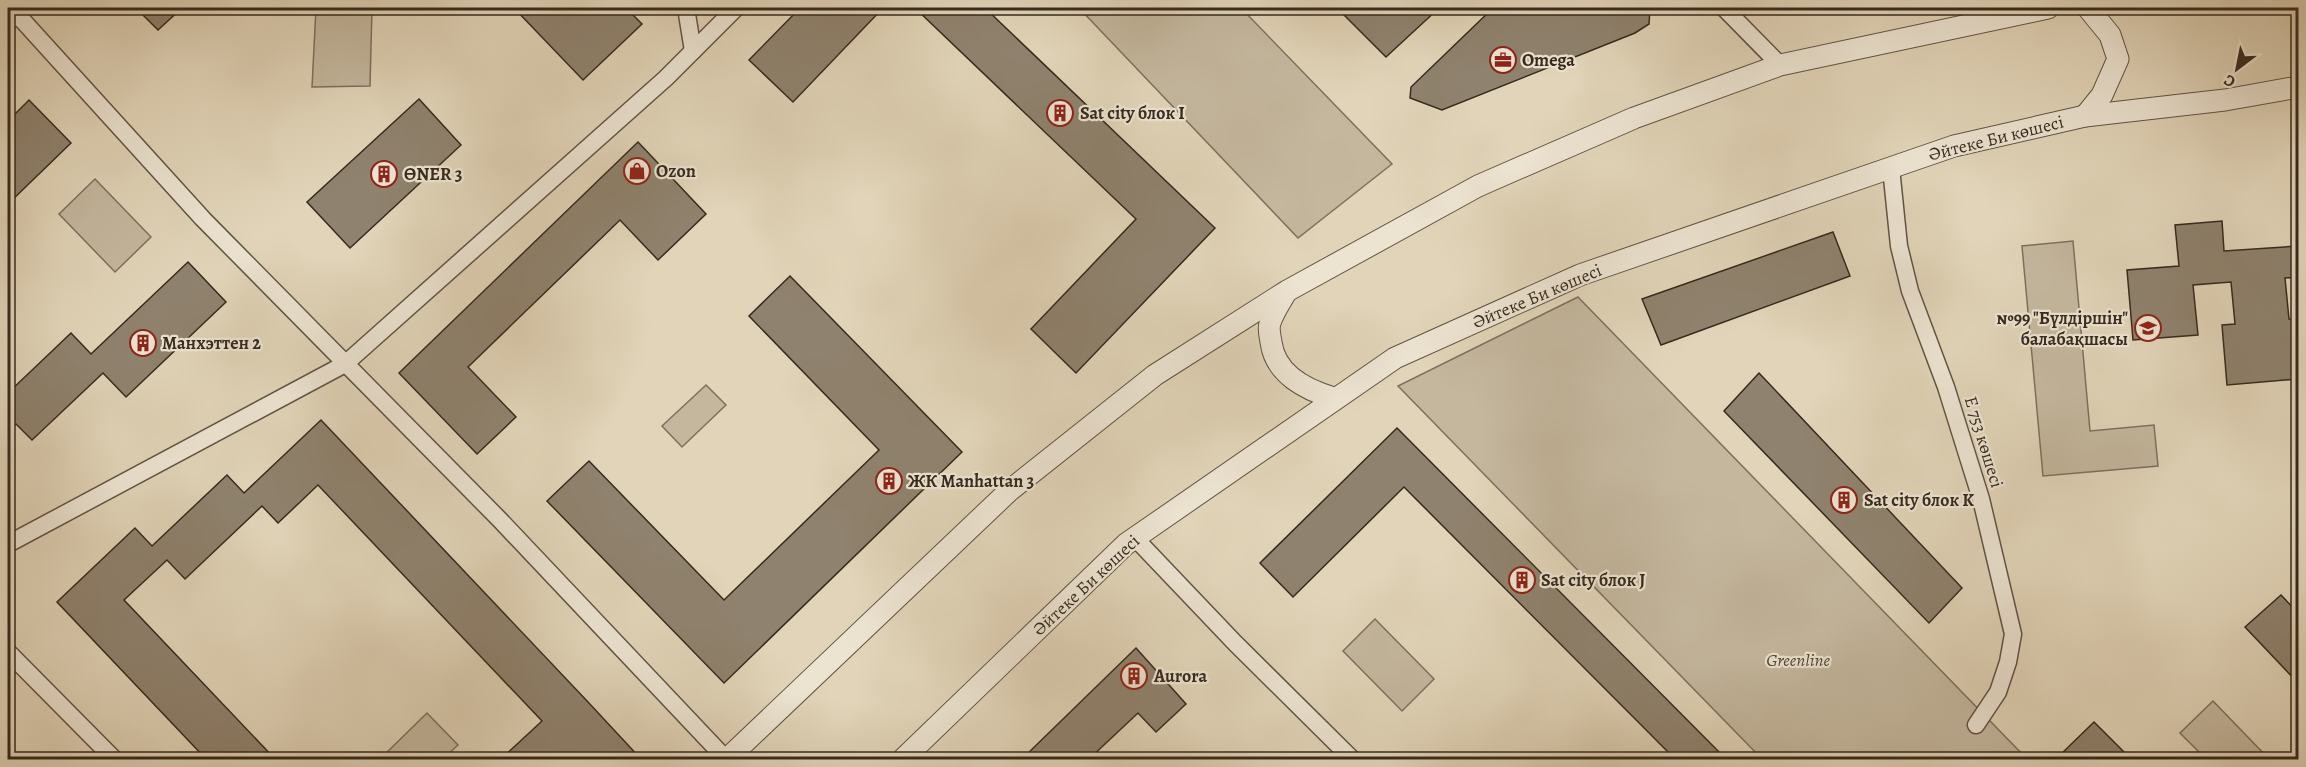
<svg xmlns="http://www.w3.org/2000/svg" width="2306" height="767" font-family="Alegreya,serif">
  <rect width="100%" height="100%" fill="#e1d4b8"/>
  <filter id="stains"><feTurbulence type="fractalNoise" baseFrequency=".00333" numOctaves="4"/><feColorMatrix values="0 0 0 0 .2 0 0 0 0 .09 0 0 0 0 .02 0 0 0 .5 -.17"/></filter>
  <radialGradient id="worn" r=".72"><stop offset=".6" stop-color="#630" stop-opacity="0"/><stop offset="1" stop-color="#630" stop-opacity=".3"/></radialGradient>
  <!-- green -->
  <g fill="#c4b79e" stroke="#7d705e" stroke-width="1.5">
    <path d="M316,8H372L370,86L312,87Z"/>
    <path d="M1079,8H1241L1392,164L1298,238Z"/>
    <path d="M95,179L151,237L115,272L59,214Z"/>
    <path d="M2073,241L2090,431L2154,425L2158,466L2043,476L2022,246Z"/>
    <path d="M1578,297L2027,759H1762L1398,386Z"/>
    <path d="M706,385L726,405L682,447L662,426Z"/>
    <path d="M1375,619L1434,679L1402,711L1343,651Z"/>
    <path d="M2213,701L2269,759H2206L2180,733Z"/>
    <path d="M427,713L458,745L443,759H380Z"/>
  </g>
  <!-- building -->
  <g fill="#8f826e" stroke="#362a1e" stroke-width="1.5">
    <path d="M136,8H182L158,30Z"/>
    <path d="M514,8H626L642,24L583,80Z"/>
    <path d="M800,8H883L793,102L749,60Z"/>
    <path d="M915,8H985L1215,228L1076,373L1031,329L1136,219Z"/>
    <path d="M1337,8H1439L1386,57Z"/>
    <path d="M1493,8H1650L1649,24L1635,33L1442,110L1410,98L1411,87Z"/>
    <path d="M419,99L461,145L350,248L307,202Z"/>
    <path d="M29,100L71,143L8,204V121Z"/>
    <path d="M638,142L706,214L658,260L620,220L468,367L516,417L477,454L399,373Z"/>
    <path d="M2222,221L2224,251L2298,246V277L2285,278L2289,319H2298V379L2227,385L2222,325L2235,324L2231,282L2193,285L2198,335L2133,340L2127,270L2179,266L2175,225Z"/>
    <path d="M1833,232L1850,276L1661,345L1642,299Z"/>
    <path d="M188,262L226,302L126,397L103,373L32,440L16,424L8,432V393L71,333L91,354Z"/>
    <path d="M790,276L962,452L724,683L547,501L589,461L724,600L879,450L749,316Z"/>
    <path d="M1759,373L1962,588L1929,623L1724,411Z"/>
    <path d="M321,420L588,702L641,759H501L542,721L318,485L278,523L262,506L185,579L167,560L124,600L275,759H206L57,602L135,528L152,546L227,475L244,493Z"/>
    <path d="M1397,428L1726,759H1675L1404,487L1293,597L1260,563Z"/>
    <path d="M2281,595L2298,613V683L2245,627Z"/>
    <path d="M1136,648L1186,704L1156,732L1138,713L1089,759H1022Z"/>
    <path d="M2094,722L2131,759H2056Z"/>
  </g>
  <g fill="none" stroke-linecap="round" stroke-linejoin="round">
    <defs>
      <g id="minor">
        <path d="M686,8L693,51"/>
        <path d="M1724,8L1780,65"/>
        <path d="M15,12L203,219L500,520L726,759"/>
        <path d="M1891,168L1899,246L1910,291L1946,387L1981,499L2013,634L2008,662L1998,692L1976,725"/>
        <path d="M1135,538L1235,643L1353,760"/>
        <path d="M8,544L345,364L666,78L736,8"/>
        <path d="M8,652L115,760"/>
      </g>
      <g id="tertiary">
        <path d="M8,19L19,8"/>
        <path d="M2085,116L2102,95L2118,59L2110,35L2088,8"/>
        <path d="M1285,294C1280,303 1273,313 1270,323C1268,329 1270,336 1271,342C1275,374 1306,390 1334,398"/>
        <path d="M726,760L1009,491L1155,375L1287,291L1478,186L1634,118L1780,65L2048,8"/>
        <path d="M902,760L1126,544L1395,358L1580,275L1954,146L2085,116L2225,100L2298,87"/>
      </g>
    </defs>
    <!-- minor casing -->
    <use href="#minor" stroke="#615444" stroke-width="19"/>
    <!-- tertiary casing -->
    <use href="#tertiary" stroke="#615444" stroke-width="23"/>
    <!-- minor -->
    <use href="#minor" stroke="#ece3d1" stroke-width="16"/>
    <!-- tertiary -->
    <use href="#tertiary" stroke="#ece3d1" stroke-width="21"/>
  </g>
  <!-- icons -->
  <defs>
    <symbol id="office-ring" viewBox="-11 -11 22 22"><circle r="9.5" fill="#ece3d1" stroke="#8f2418" stroke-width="1.5"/><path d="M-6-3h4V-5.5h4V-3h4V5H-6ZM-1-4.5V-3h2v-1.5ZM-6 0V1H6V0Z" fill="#8f2418"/></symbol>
    <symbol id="building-ring" viewBox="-11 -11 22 22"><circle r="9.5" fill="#ece3d1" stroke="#8f2418" stroke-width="1.5"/><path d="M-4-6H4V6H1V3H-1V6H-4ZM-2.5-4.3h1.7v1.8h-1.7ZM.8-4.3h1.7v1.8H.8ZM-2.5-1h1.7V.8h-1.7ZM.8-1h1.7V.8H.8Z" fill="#8f2418"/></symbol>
    <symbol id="shop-ring" viewBox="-11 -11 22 22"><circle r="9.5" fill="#ece3d1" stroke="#8f2418" stroke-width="1.5"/><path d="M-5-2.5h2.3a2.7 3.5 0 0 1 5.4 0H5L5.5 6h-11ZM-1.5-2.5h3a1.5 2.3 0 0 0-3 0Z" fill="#8f2418"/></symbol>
    <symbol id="school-ring" viewBox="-11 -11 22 22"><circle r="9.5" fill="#ece3d1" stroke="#8f2418" stroke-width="1.5"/><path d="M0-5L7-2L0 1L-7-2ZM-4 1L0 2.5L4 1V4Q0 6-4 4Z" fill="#8f2418"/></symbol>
  </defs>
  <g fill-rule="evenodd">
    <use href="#office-ring" x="1488" y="45" width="30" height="30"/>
    <use href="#building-ring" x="1045" y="98" width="30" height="30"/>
    <use href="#shop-ring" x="622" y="156" width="30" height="30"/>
    <use href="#building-ring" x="369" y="159" width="30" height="30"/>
    <use href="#school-ring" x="2133" y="313" width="30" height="30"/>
    <use href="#building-ring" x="128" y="328" width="30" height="30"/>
    <use href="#building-ring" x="874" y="466" width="30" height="30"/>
    <use href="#building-ring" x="1829" y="485" width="30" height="30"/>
    <use href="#building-ring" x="1507" y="565" width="30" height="30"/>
    <use href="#building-ring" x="1119" y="661" width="30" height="30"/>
  </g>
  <g text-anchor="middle" stroke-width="4.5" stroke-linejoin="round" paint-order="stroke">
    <!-- poi labels -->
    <g font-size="18" font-weight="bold" fill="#362a1e" stroke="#ece3d1" text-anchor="start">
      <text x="1522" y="66">Omega</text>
      <text x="1080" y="119">Sat city блок I</text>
      <text x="656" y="177">Ozon</text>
      <text x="404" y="180">ӨNER 3</text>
      <text x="2128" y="324" text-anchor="end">№99 "Бүлдіршін"<tspan x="2128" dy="21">балабақшасы</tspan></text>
      <text x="162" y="349">Манхэттен 2</text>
      <text x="908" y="487">ЖК Manhattan 3</text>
      <text x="1864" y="506">Sat city блок K</text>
      <text x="1541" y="586">Sat city блок J</text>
      <text x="1154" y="682">Aurora</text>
    </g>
    <!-- street labels -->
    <g font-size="18" fill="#362a1e" stroke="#ece3d1">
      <text transform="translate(1996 138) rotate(-14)" y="6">Әйтеке Би көшесі</text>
      <text transform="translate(1537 296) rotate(-23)" y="6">Әйтеке Би көшесі</text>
      <text transform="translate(1984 442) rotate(73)" y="6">Е 753 көшесі</text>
      <text transform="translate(1086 585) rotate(-43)" y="6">Әйтеке Би көшесі</text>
    </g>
    <!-- park labels -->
    <g font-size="18" font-style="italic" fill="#524638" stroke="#ece3d1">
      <text x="1798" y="666">Greenline</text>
    </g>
  </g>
  <!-- margin -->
  <rect width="2306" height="767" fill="none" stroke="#e1d4b8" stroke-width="30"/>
  <rect x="9" y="9" width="2288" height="749" fill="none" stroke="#362a1e" stroke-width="3"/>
  <rect x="15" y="15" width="2276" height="737" fill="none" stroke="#362a1e" stroke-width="1.5"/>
  <!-- north arrow -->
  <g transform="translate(2237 69) rotate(212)" stroke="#ece3d1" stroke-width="4.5" paint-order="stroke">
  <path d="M0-4.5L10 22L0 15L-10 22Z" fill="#362a1e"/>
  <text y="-9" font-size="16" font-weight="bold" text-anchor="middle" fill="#362a1e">С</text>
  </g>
  <rect width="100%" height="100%" filter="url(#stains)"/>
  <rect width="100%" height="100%" fill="url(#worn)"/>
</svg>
